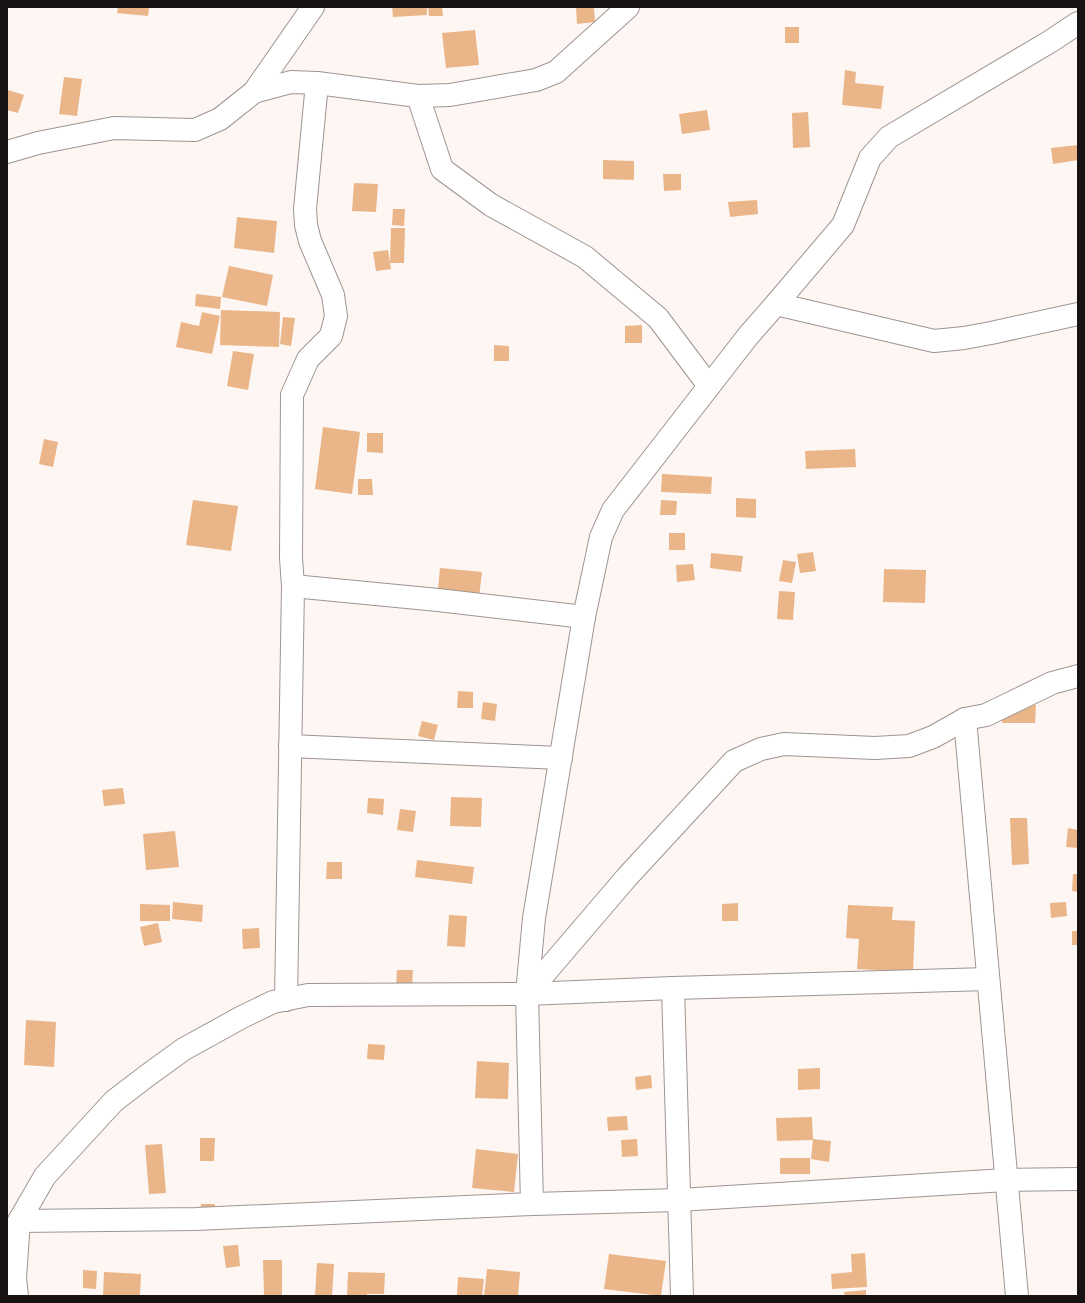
<svg xmlns="http://www.w3.org/2000/svg" width="1085" height="1303" font-family="'IBM Plex Sans',sans-serif">
  <rect width="100%" height="100%" fill="#fef6f2"/>
  <!-- building -->
  <g fill="#eab689">
    <path d="M118,7H149L148,16L117,13Z"/>
    <path d="M392,7H427V15L393,17Z"/>
    <path d="M428,7H442L443,16H429Z"/>
    <path d="M576,7H594L595,22L577,24Z"/>
    <rect x="785" y="27" width="14" height="16"/>
    <path d="M475,30L479,65L446,68L442,33Z"/>
    <path d="M845,70L856,72L855,83L884,86L881,109L842,105Z"/>
    <path d="M64,77L82,79L77,116L59,114Z"/>
    <path d="M8,90L24,95L18,113L7,110Z"/>
    <path d="M707,110L710,130L682,134L679,114Z"/>
    <path d="M808,112L810,147L793,148L792,113Z"/>
    <path d="M1078,145V160L1053,164L1051,148Z"/>
    <path d="M603,160L634,161V180L603,179Z"/>
    <path d="M663,174H681V190L664,191Z"/>
    <path d="M354,183L378,184L376,212L352,211Z"/>
    <path d="M757,200L758,214L730,217L728,202Z"/>
    <path d="M393,209H405L404,226L392,225Z"/>
    <path d="M237,217L277,221L274,253L234,248Z"/>
    <path d="M391,228H405L404,263H390Z"/>
    <path d="M388,250L391,269L376,271L373,252Z"/>
    <path d="M229,266L273,275L267,306L222,297Z"/>
    <path d="M196,294L221,297L220,309L195,306Z"/>
    <path d="M221,310L280,312L279,347L220,345Z"/>
    <path d="M202,312L220,316L212,354L176,347L181,322L199,326Z"/>
    <path d="M283,317L295,318L291,346L280,344Z"/>
    <path d="M642,325V343H625V326Z"/>
    <path d="M494,345L509,346V361H494Z"/>
    <path d="M233,351L254,354L248,390L227,386Z"/>
    <path d="M323,427L360,432L352,494L315,489Z"/>
    <path d="M367,433H383V453L367,452Z"/>
    <path d="M44,439L58,442L53,467L39,464Z"/>
    <path d="M855,449L856,467L806,469L805,451Z"/>
    <path d="M662,474L712,477L711,494L661,492Z"/>
    <path d="M358,479H372L373,495H358Z"/>
    <path d="M736,498L756,499V518L736,517Z"/>
    <path d="M193,500L238,506L231,551L186,545Z"/>
    <path d="M661,500L677,501L676,515H660Z"/>
    <rect x="669" y="533" width="16" height="17"/>
    <path d="M813,552L816,571L800,573L797,554Z"/>
    <path d="M711,553L743,556L741,572L710,568Z"/>
    <path d="M783,560L796,562L792,583L779,581Z"/>
    <path d="M693,564L695,580L677,582L676,565Z"/>
    <path d="M440,568L482,572L477,615L436,610Z"/>
    <path d="M884,569L926,570L925,603L883,602Z"/>
    <path d="M779,591L795,592L793,620L777,619Z"/>
    <path d="M458,691L473,692V708H457Z"/>
    <path d="M483,702L497,704L495,721L481,719Z"/>
    <path d="M1003,705H1036L1035,723H1002Z"/>
    <path d="M422,721L438,725L434,740L418,736Z"/>
    <path d="M123,788L125,804L104,806L102,790Z"/>
    <path d="M451,797L482,798L481,827L450,826Z"/>
    <path d="M368,798L384,799L383,815L367,813Z"/>
    <path d="M400,809L416,811L413,832L397,830Z"/>
    <path d="M1010,818H1027L1029,864L1012,865Z"/>
    <path d="M1068,828L1078,830V848L1066,847Z"/>
    <path d="M175,831L179,867L146,870L143,834Z"/>
    <path d="M417,860L474,867L472,884L415,877Z"/>
    <path d="M327,862H342V879H326Z"/>
    <path d="M1073,874H1078V892L1072,891Z"/>
    <path d="M173,902L203,905L202,922L172,919Z"/>
    <path d="M1066,902L1067,916L1051,918L1050,903Z"/>
    <path d="M738,903V921H722V904Z"/>
    <path d="M140,904L170,905V921H140Z"/>
    <path d="M848,905L893,907L892,920L915,921L913,972L857,969L859,939L846,938Z"/>
    <path d="M449,915L467,916L465,947L447,946Z"/>
    <path d="M158,923L162,942L144,946L140,927Z"/>
    <path d="M259,928L260,948L243,949L242,929Z"/>
    <rect x="1072" y="931" width="6" height="14"/>
    <path d="M397,970H413L412,987H396Z"/>
    <path d="M26,1020L56,1022L54,1067L24,1065Z"/>
    <path d="M368,1044L385,1045L384,1060L367,1059Z"/>
    <path d="M477,1061L509,1063L508,1099L475,1098Z"/>
    <path d="M820,1068V1089L798,1090V1069Z"/>
    <path d="M651,1075L652,1088L636,1090L635,1077Z"/>
    <path d="M627,1116L628,1130L608,1131L607,1117Z"/>
    <path d="M812,1117L813,1140L777,1141L776,1118Z"/>
    <path d="M200,1138H215L214,1161H200Z"/>
    <path d="M637,1139L638,1156L622,1157L621,1140Z"/>
    <path d="M813,1139L831,1141L829,1162L811,1159Z"/>
    <path d="M162,1144L166,1193L149,1194L145,1145Z"/>
    <path d="M476,1149L518,1154L514,1192L472,1188Z"/>
    <rect x="780" y="1158" width="30" height="16"/>
    <path d="M201,1204H215L214,1226L200,1225Z"/>
    <path d="M238,1245L240,1266L226,1268L223,1246Z"/>
    <path d="M865,1253L867,1287L832,1289L831,1274L852,1272L851,1254Z"/>
    <path d="M609,1254L666,1261L661,1296L604,1289Z"/>
    <path d="M263,1260H282V1296H264Z"/>
    <path d="M317,1263L334,1264L332,1296H315Z"/>
    <path d="M487,1269L520,1272L518,1296H484Z"/>
    <path d="M83,1270L97,1271L96,1289L83,1288Z"/>
    <path d="M104,1272L141,1274L140,1296H103Z"/>
    <path d="M348,1272L385,1273L384,1294H367V1296H347Z"/>
    <path d="M458,1277L484,1279L482,1296H457Z"/>
    <path d="M866,1290V1296H845L844,1292Z"/>
  </g>
  <g fill="none" stroke-linecap="round" stroke-linejoin="round">
    <defs>
      <g id="minor">
        <path d="M254,92L313,7"/>
        <path d="M418,96L442,169L491,205L585,257L658,318L709,386"/>
        <path d="M7,152L38,143L114,128L195,130L220,119L254,92L291,82L317,83L418,96L450,95L536,80L556,72L628,7"/>
        <path d="M776,304L934,341L964,338L991,333L1078,314"/>
        <path d="M293,586L438,600L584,617"/>
        <path d="M965,719L1017,1296"/>
        <path d="M290,746L561,758"/>
        <path d="M673,988L682,1296"/>
        <path d="M527,994L673,988L988,979"/>
        <path d="M286,1000L293,586L291,558L292,395L308,359L331,336L336,316L333,295L310,241L306,225L305,209L317,83"/>
        <path d="M532,1204L527,994L534,918L584,617L601,537L613,510L748,336L776,304L843,225L870,158L889,137L1051,41L1078,23"/>
        <path d="M19,1221L196,1219L532,1204L679,1200L1006,1180L1078,1179"/>
        <path d="M17,1296L15,1278L19,1221L45,1176L114,1101L148,1075L184,1049L242,1017L273,1002L308,995L527,994L627,877L734,761L761,749L784,744L875,748L909,746L933,737L965,719L986,715L1052,683L1078,676"/>
      </g>
    </defs>
    <!-- minor casing -->
    <use href="#minor" stroke="#9d9592" stroke-width="24"/>
    <!-- minor -->
    <use href="#minor" stroke="#fff" stroke-width="22"/>
  </g>
  <!-- border -->
  <rect width="1085" height="1303" fill="none" stroke="#161312" stroke-width="16"/>
</svg>
